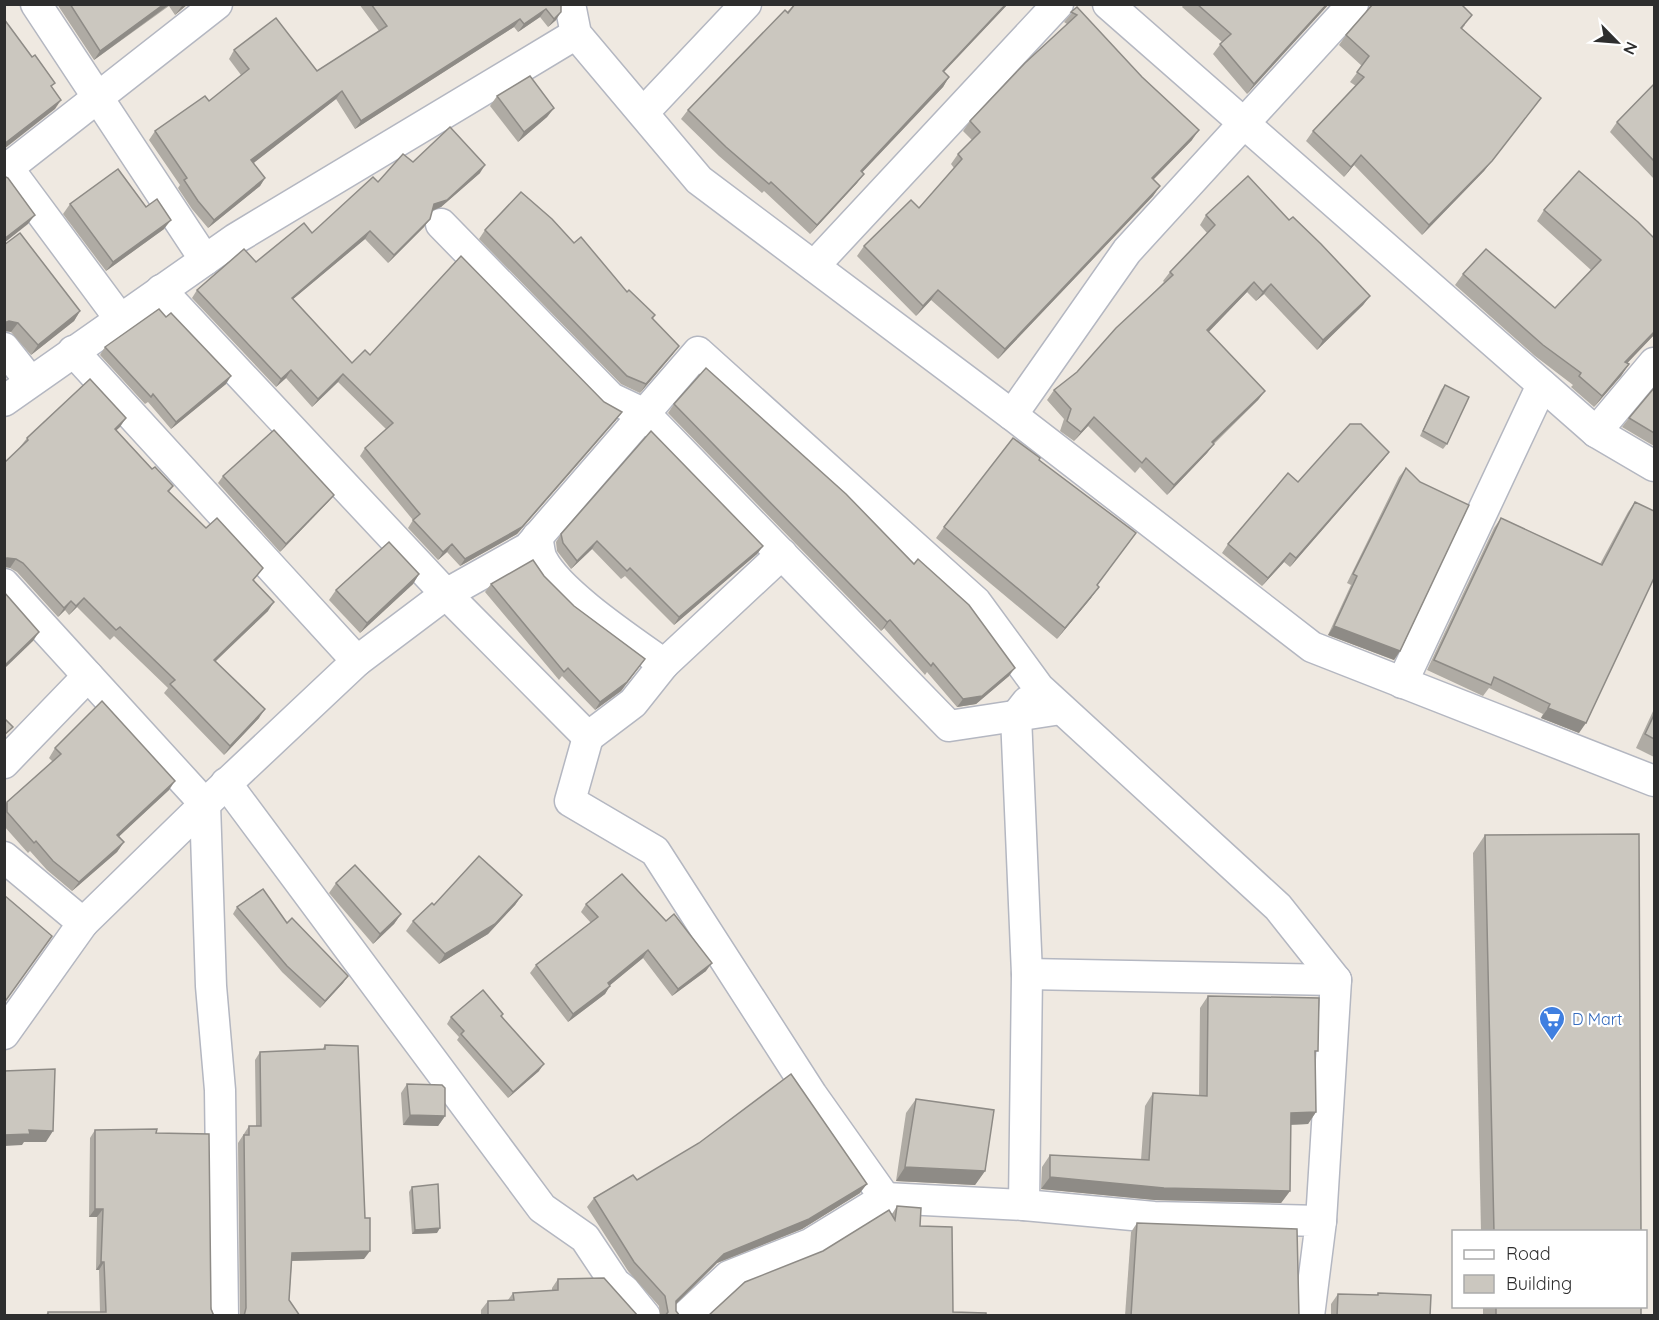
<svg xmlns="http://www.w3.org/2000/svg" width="1659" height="1320" font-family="Quicksand,sans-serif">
  <rect width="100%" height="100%" fill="#efe9e1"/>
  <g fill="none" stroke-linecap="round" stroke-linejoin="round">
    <defs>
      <g id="minor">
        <path d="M36,4L205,260"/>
        <path d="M570,4L576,34L699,180L1012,415"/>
        <path d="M1108,4L1596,432L1654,466"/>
        <path d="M1353,4L1127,251L1012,415L1312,647L1654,781"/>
        <path d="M643,113L746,4"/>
        <path d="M8,168L120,319"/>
        <path d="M4,171L217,4"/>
        <path d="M441,224L611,398L645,414L949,726L1061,709"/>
        <path d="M814,266L1058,4"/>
        <path d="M161,290L446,594L588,737L633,703L664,664"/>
        <path d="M4,348L30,381"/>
        <path d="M73,351L357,661L446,594L528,548L698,352L976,602L1039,688L1278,907L1336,980L1321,1221"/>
        <path d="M4,401L235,239L576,34"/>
        <path d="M1596,432L1654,363"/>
        <path d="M537,537C539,544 539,553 542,559C559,593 632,641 664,664L782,554"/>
        <path d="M4,584L205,804L357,661"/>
        <path d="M1402,683L1542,385"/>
        <path d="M588,737L570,801L655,851L812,1095L885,1198"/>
        <path d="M4,763L88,676"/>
        <path d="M226,783L542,1208L585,1238L615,1283L624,1290L645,1316"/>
        <path d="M4,857L83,923L205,804L211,986L220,1090L223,1316"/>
        <path d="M1027,974L1336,980"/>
        <path d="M4,1034L83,923"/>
        <path d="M1024,1205L1027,974L1016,716L1027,702"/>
        <path d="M686,1316L729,1276L810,1244L885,1198L1024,1205L1154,1217L1321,1221L1309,1316"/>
      </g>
    </defs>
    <!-- minor casing -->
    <use href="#minor" stroke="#b4b7c1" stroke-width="33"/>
    <!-- minor -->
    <use href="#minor" stroke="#fff" stroke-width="30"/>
  </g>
  <!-- wall -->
  <g fill="#afaba4">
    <path d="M57,4H188L175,15L169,6L94,60Z"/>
    <path d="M359,4H561L556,20L548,27L540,17L518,32L514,27L355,129L336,99L253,163L265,178L260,186L208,228L192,209L178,188L180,185L149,140L155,131L209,101L241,75L229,59L234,50L317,71L379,31Z"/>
    <path d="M795,4H1008L944,72L949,77L943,87L862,172L857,183L810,234L764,191L762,193L719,156L681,119L688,110Z"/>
    <path d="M1184,4H1329L1247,94L1213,54L1222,42L1182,7Z"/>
    <path d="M1369,4H1461L1465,25L1462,29L1541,98L1484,171L1422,235L1354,165L1344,177L1306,141L1313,131L1356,86L1350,82L1362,66L1339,45L1346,35L1368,11L1370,7Z"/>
    <path d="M1077,7L1192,140L1153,180L1160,186L1153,196L998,359L931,300L916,316L857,256L864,246L919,208L954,168L951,164L958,154L972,140L963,131L970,121L1067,24L1064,22Z"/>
    <path d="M1654,84V179L1610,132L1617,122Z"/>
    <path d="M497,96L554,108L547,117L518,142L490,106Z"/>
    <path d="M413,162L480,173L441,207L432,211L424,227L388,263L365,239L293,299L352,363L370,355L616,420L517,534L460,566L447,552L438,560L408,528L413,520L360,456L365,448L386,429L338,382L312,407L286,378L276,387L192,298L197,290L256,262L312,233L378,182Z"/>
    <path d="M70,204L164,229L106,271L63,214Z"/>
    <path d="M1544,210L1654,238V335L1627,363L1629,364L1621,376L1594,407L1571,387L1573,385L1535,356L1455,285L1463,274L1555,308L1591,270L1537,221Z"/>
    <path d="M1206,215L1289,220L1370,296L1363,305L1317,350L1264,294L1256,301L1247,292L1208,332L1265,391L1258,400L1214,444L1207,453L1167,495L1140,467L1135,473L1088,426L1074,441L1060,431L1064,419L1047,400L1054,390L1077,372L1164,282L1163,281L1170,272L1207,233L1200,225Z"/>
    <path d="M485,230L574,243L627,292L655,315L653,318L673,354L640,393L621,384L479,239Z"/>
    <path d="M4,245L80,311L74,321L31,355L11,332Z"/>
    <path d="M105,347L226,384L171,429L148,402L145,404L100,355Z"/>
    <path d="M1445,385L1447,444L1443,449L1420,436L1441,390Z"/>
    <path d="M1654,388V446L1622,427L1629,418Z"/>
    <path d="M674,404L1009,676L976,704L957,707L927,672L925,675L884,628L881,631L668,413Z"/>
    <path d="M126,418L116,430L152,469L173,486L169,492L254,580L268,611L215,662L259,718L224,755L164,693L168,688L114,636L110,640L77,607L69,615L65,610L58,617L17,572L10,568L20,447L27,438Z"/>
    <path d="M1389,452L1383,460L1290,567L1284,562L1262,586L1222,553L1228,544L1298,482Z"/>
    <path d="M1039,460L1097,585L1091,598L1057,639L936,538L944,527Z"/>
    <path d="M1406,468L1400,651L1394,660L1328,635L1351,585L1347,583L1399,477Z"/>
    <path d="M223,476L334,495L328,502L280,552L218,483Z"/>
    <path d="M1635,502L1579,733L1541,718L1543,714L1489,688L1483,696L1427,670L1494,528L1501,518L1600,564L1628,512Z"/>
    <path d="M561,534L763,546L757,554L674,625L625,576L621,579L592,549L571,569L557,551L556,542Z"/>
    <path d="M419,574L413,584L360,633L329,600L336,590Z"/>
    <path d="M544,576L574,606L645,659L621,691L595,710L562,676L559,680L485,592L491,584Z"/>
    <path d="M1654,709V757L1636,748Z"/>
    <path d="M55,748L169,790L119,836L124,842L117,852L72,891L47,870L30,851L28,853L4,826V806L7,802L53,762L49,758Z"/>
    <path d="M1485,835L1641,1232H1481L1473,853Z"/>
    <path d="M336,883L401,914L394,924L373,944L329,893Z"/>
    <path d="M522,895L515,905L488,934L439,964L406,931L413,921L434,905Z"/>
    <path d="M586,904L706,971L672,996L643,958L610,985L605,994L568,1022L530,973L536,965L591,923L581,912Z"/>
    <path d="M237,907L287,923L348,976L343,983L320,1008L282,972L233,914Z"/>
    <path d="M1208,996L1315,1055L1316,1112L1308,1124L1291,1125L1290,1191L1281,1203L1155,1200L1041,1189L1042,1167L1050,1155L1141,1160L1145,1106L1153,1093L1199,1096L1200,1008Z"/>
    <path d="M502,1016L539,1071L508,1098L457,1040L459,1037L447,1024L451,1017Z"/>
    <path d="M325,1045L364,1259L292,1261L289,1300L300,1316H240L238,1143L249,1126H256L255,1060L260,1052L322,1050Z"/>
    <path d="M407,1084L445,1116L438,1126L403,1125L401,1093Z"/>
    <path d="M916,1099L985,1171L975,1185L896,1181L906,1113Z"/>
    <path d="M95,1130L156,1133L214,1316H45L48,1312H100L99,1270H96L97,1217H89L90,1138Z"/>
    <path d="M637,1180L860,1193L802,1229L717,1263L676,1304V1311L680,1316H660L659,1306L628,1271L587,1207L594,1198Z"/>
    <path d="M412,1187L437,1233L412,1234L409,1192Z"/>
    <path d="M897,1206L920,1226L953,1312L708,1316L823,1251L892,1214Z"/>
    <path d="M1137,1223L1299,1316H1125L1131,1232Z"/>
    <path d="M558,1279L638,1316H481V1310L488,1301L508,1300L513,1293L552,1290V1288Z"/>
    <path d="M1378,1293L1430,1316H1331V1304L1338,1294L1377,1295Z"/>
    <rect x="1483" y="1306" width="158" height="10"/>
  </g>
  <!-- shaded-wall -->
  <g fill="#8e8b86">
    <path d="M164,4H170L94,60L100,51Z"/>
    <path d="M183,4H188L175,15L182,6Z"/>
    <path d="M1006,4H1008L936,80L943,71Z"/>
    <path d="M1327,4H1329L1247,94L1254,84Z"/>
    <path d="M546,9L540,17L518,32L524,24Z"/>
    <path d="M561,12L556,20L548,27L554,19Z"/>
    <path d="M520,19L514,27L355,129L361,121Z"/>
    <path d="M949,77L943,87L855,180L861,171Z"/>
    <path d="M342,91L336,99L246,169L251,160Z"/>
    <path d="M1541,98L1484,171L1422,235L1429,225Z"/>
    <path d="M61,100L55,109L4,149V144Z"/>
    <path d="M554,108L547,117L518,142L524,132Z"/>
    <path d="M1199,130L1192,140L1145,188L1152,178Z"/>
    <path d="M1361,155L1354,165L1344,177L1351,167Z"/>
    <path d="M485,165L480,173L441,207L429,212L434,204Z"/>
    <path d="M864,174L857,183L810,234L817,225Z"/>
    <path d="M265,178L260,186L208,228L214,220Z"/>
    <path d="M1160,186L1153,196L998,359L1005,349Z"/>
    <path d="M35,215L28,224L4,243V239Z"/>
    <path d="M430,219L424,227L388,263L394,255Z"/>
    <path d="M171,220L164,229L106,271L113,262Z"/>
    <path d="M370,231L365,239L286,305L292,298Z"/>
    <path d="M1254,282L1247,292L1201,340L1207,330Z"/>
    <path d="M1271,284L1264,294L1256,301L1263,292Z"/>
    <path d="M938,290L931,300L916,316L923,306Z"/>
    <path d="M1370,296L1363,305L1317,350L1323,340Z"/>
    <path d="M80,311L74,321L31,355L38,345Z"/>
    <path d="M9,321L18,323L11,332L4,331V323Z"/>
    <path d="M1654,332V335L1617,374L1625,362Z"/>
    <path d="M679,346L673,354L640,393L646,384Z"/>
    <path d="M1629,364L1621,376L1594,407L1602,396Z"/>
    <path d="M291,370L286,378L276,387L281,379Z"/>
    <path d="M343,374L338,382L312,407L318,399Z"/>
    <path d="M231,376L226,384L171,429L176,422Z"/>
    <path d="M1265,391L1258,400L1205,451L1212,442Z"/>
    <path d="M622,412L616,420L517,534L460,566L465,559Z"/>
    <path d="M1094,417L1088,426L1074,441L1081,432Z"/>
    <path d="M126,418L120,427L108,438L115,429Z"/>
    <path d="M1214,444L1207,453L1167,495L1174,485Z"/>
    <path d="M1389,452L1383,460L1290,567L1296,558Z"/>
    <path d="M334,495L328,502L280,552L286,544Z"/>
    <path d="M597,541L592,549L571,569L577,561Z"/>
    <path d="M452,544L447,552L438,560L443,552Z"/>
    <path d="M763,546L757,554L674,625L679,617Z"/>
    <path d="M1290,553L1284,562L1262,586L1268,578Z"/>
    <path d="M7,558L16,559L10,568L4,567V559Z"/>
    <path d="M419,574L413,584L360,633L367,623Z"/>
    <path d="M1099,587L1091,598L1057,639L1065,628Z"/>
    <path d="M84,598L77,607L69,615L76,606Z"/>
    <path d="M71,601L65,610L58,617L64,608Z"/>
    <path d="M274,602L268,611L207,669L214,660Z"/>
    <path d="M890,620L884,628L881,631L887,622Z"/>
    <path d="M1334,626L1400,651L1394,660L1328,635Z"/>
    <path d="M39,632L33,641L4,669V666Z"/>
    <path d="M645,659L621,691L595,710L600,702Z"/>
    <path d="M1015,668L1009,676L976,704L957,707L963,699Z"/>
    <path d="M1548,708L1586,723L1579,733L1541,718Z"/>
    <path d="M265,709L259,718L224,755L230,746Z"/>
    <path d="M175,781L169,790L111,844L117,835Z"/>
    <path d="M124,842L117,852L72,891L79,882Z"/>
    <path d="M522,895L515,905L488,934L439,964L445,954Z"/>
    <path d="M401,914L394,924L373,944L380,934Z"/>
    <path d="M648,950L643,958L603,991L608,983Z"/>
    <path d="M712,963L706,971L672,996L678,989Z"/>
    <path d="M348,976L343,983L320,1008L325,1001Z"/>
    <path d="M610,986L605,994L568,1022L573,1014Z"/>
    <path d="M544,1064L539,1071L508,1098L513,1092Z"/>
    <path d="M1316,1112L1308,1124L1282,1125L1291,1113Z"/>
    <path d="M410,1115L445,1116L438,1126L403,1125Z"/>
    <path d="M29,1130L53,1131L46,1142H24L22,1145L4,1146V1135Z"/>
    <path d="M905,1167L985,1171L975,1185L896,1181Z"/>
    <path d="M1050,1177L1290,1191L1281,1203L1155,1200L1041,1189Z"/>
    <path d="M867,1184L860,1193L802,1229L717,1263L670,1310L676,1301L724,1254Z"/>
    <path d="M95,1209H103L97,1217H89Z"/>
    <path d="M440,1228L437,1233L412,1234L415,1230Z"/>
    <path d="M370,1251L364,1259L286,1261L292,1253Z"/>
    <path d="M101,1262H104L99,1270H96Z"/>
  </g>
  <!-- building -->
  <g fill="#cbc7bf" stroke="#8e8b86" stroke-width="1.5">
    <path d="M70,4H164L100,51Z"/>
    <path d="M371,4H561V12L554,19L546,9L524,24L520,19L361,121L342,91L251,160L265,178L214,220L198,201L184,180L187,178L155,131L205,96L209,101L249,69L234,50L276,18L317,71L387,26Z"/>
    <path d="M795,4H1006L943,71L949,77L861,171L864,174L817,225L771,182L769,184L726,147L688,110L785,10L788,13Z"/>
    <path d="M1197,4H1327L1254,84L1220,44L1231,34Z"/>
    <path d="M1373,4H1461L1472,15L1461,28L1541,98L1492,161L1429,225L1361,155L1351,167L1313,131L1364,77L1357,72L1369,56L1346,35Z"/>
    <path d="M1077,7L1142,77L1199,130L1152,178L1160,186L1005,349L938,290L923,306L864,246L911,200L919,208L962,159L958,154L980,132L970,121L1025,63L1077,15L1071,12Z"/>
    <path d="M4,19L32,57L35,55L55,83L51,86L61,100L4,144Z"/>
    <path d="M530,76L554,108L524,132L497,96Z"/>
    <path d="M1654,84V161L1617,122Z"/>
    <path d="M450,127L485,165L447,200L434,204L430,219L394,255L370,231L292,298L352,363L365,350L370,355L461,256L604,402L622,412L522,527L465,559L452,544L443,552L413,520L420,514L365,448L393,423L343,374L318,399L291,370L281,379L197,290L244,249L256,262L304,223L312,233L373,177L378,182L403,154L413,162Z"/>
    <path d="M118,169L146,207L157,199L171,220L113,262L70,204Z"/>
    <path d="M1579,171L1638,222L1654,238V332L1625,362L1629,364L1602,396L1579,376L1581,373L1543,345L1463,274L1486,249L1555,308L1601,260L1544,210Z"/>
    <path d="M4,176L8,178L35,215L4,239Z"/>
    <path d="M1248,176L1289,220L1293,217L1321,244L1370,296L1323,340L1271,284L1263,292L1254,282L1207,330L1265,391L1212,442L1214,444L1174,485L1146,458L1142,463L1094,417L1081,432L1067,421L1071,409L1054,390L1077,372L1116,328L1173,275L1170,272L1215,225L1206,215Z"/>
    <path d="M521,192L552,219L574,243L581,237L627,292L629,290L655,315L652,318L679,346L646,384L627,376L485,230Z"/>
    <path d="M20,233L80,311L38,345L18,323L9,321L4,323V245Z"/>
    <path d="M159,309L166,317L171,313L231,376L176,422L153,394L151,397L105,347Z"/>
    <path d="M706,368L846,494L914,564L918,559L969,605L1015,668L982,696L963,699L933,663L931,666L890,620L887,622L674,404Z"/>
    <path d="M90,379L126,418L115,429L152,469L155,467L173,486L168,491L206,528L217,518L263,568L253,580L274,602L214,660L265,709L230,746L170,684L175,680L120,627L116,630L84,598L76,606L71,601L64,608L23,563L16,559L7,558L4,559V463L28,440L27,438Z"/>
    <path d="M1445,385L1469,397L1447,444L1423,431Z"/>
    <path d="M1654,388V433L1629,418Z"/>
    <path d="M1350,424H1361L1389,452L1296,558L1290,553L1268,578L1228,544L1288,473L1298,482Z"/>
    <path d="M274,430L334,495L286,544L223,476Z"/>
    <path d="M651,431L763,546L679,617L630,568L627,571L597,541L577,561L563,543L561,534Z"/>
    <path d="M1013,438L1040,458L1039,460L1136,533L1097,585L1099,587L1065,628L944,527Z"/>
    <path d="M1406,468L1420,482L1469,505L1400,651L1334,626L1357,576L1353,574Z"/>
    <path d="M1635,502L1654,511V578L1586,723L1548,708L1550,704L1494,677L1491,685L1434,660L1501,518L1602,565Z"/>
    <path d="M389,542L419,574L367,623L336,590Z"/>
    <path d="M533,560L544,576L574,606L645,659L627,682L600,702L568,668L564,672L491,584Z"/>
    <path d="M4,592L39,632L4,666Z"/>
    <path d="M102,701L175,781L117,835L124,842L79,882L53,861L36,841L34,843L7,812V802L61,754L55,748Z"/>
    <path d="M1654,715V739L1645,734Z"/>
    <path d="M4,718L13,727L4,735Z"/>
    <path d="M1639,834L1641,1232H1494L1485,835Z"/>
    <path d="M479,856L522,895L495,924L445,954L413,921L432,903L434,905Z"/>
    <path d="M355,865L401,914L380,934L336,883Z"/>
    <path d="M622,874L666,921L674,914L712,963L678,989L648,950L608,983L610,986L573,1014L536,965L598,917L586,904Z"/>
    <path d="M263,889L287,923L292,918L348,976L325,1001L287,966L237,907Z"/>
    <path d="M4,895L52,936L4,1003Z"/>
    <path d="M483,990L503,1014L501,1016L544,1064L513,1092L461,1034L464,1031L451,1017Z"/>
    <path d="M1208,996L1319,998L1318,1051H1315L1316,1112L1291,1113L1290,1191L1164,1188L1050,1177V1155L1149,1160L1153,1093L1207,1096Z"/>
    <path d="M325,1045L358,1046L365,1218H370V1251L292,1253L289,1300L300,1316H244L246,1308L244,1135H249V1126H261L260,1052L325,1049Z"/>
    <path d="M55,1069L53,1131L29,1130L30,1134L4,1135V1071Z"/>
    <path d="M791,1074L867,1184L809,1219L724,1254L676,1301V1311L680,1316H665L668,1312L665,1296L634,1262L594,1198L633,1175L637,1180L699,1143Z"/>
    <path d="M407,1084L442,1085L445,1088V1116L410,1115Z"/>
    <path d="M916,1099L994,1110L985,1171L905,1167Z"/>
    <path d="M157,1129L156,1133L209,1134L211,1309L214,1316H48V1312H106L104,1262H101L103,1209H95V1130Z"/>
    <path d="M438,1184L440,1228L415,1230L412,1187Z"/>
    <path d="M897,1206L921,1208L920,1226L952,1227L953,1312L986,1313V1316H708L745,1282L823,1251L889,1210L895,1220Z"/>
    <path d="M1137,1223L1297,1229L1299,1316H1131Z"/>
    <path d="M604,1278L638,1316H488V1301L514,1300L513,1293L558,1290V1279Z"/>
    <path d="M1378,1293L1431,1295L1430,1316H1337L1338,1294L1378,1295Z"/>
    <rect x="1496" y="1306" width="145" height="10"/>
  </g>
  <!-- icons -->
  <defs>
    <symbol id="supermarket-pin" viewBox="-11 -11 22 30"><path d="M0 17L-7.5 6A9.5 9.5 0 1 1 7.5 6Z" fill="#3f7fe0" stroke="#fff"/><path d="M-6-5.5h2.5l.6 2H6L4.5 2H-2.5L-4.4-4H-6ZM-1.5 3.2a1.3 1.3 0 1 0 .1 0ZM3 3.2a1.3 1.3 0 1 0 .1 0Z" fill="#fff"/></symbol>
  </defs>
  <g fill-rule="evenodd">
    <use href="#supermarket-pin" x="1537" y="1004" width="30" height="40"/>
  </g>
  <g text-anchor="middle" stroke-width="4.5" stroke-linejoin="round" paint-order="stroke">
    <!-- shop labels -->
    <g font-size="16" fill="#366cbe" stroke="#fff" text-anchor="start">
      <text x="1572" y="1025">D Mart</text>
    </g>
  </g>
  <!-- border -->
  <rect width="1659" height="1320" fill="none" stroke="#2e2e2e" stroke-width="12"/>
  <!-- legend -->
  <rect x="1452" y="1230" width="195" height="78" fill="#ffffff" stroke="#ababab" stroke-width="1.5"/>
  <rect x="1464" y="1250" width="30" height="9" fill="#ffffff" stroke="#ababab" stroke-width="1.5"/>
  <text x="1506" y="1260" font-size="18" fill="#2e2e2e">Road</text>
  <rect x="1464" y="1275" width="30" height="18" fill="#cbc7bf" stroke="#ababab" stroke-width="1.5"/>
  <text x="1506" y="1290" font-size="18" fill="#2e2e2e">Building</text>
  <!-- north arrow -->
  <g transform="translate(1617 42) rotate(115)" stroke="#ffffff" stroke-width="4.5" paint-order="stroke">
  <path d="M0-4.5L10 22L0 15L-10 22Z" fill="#2e2e2e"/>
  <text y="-9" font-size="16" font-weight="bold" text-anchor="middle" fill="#2e2e2e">N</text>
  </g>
</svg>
